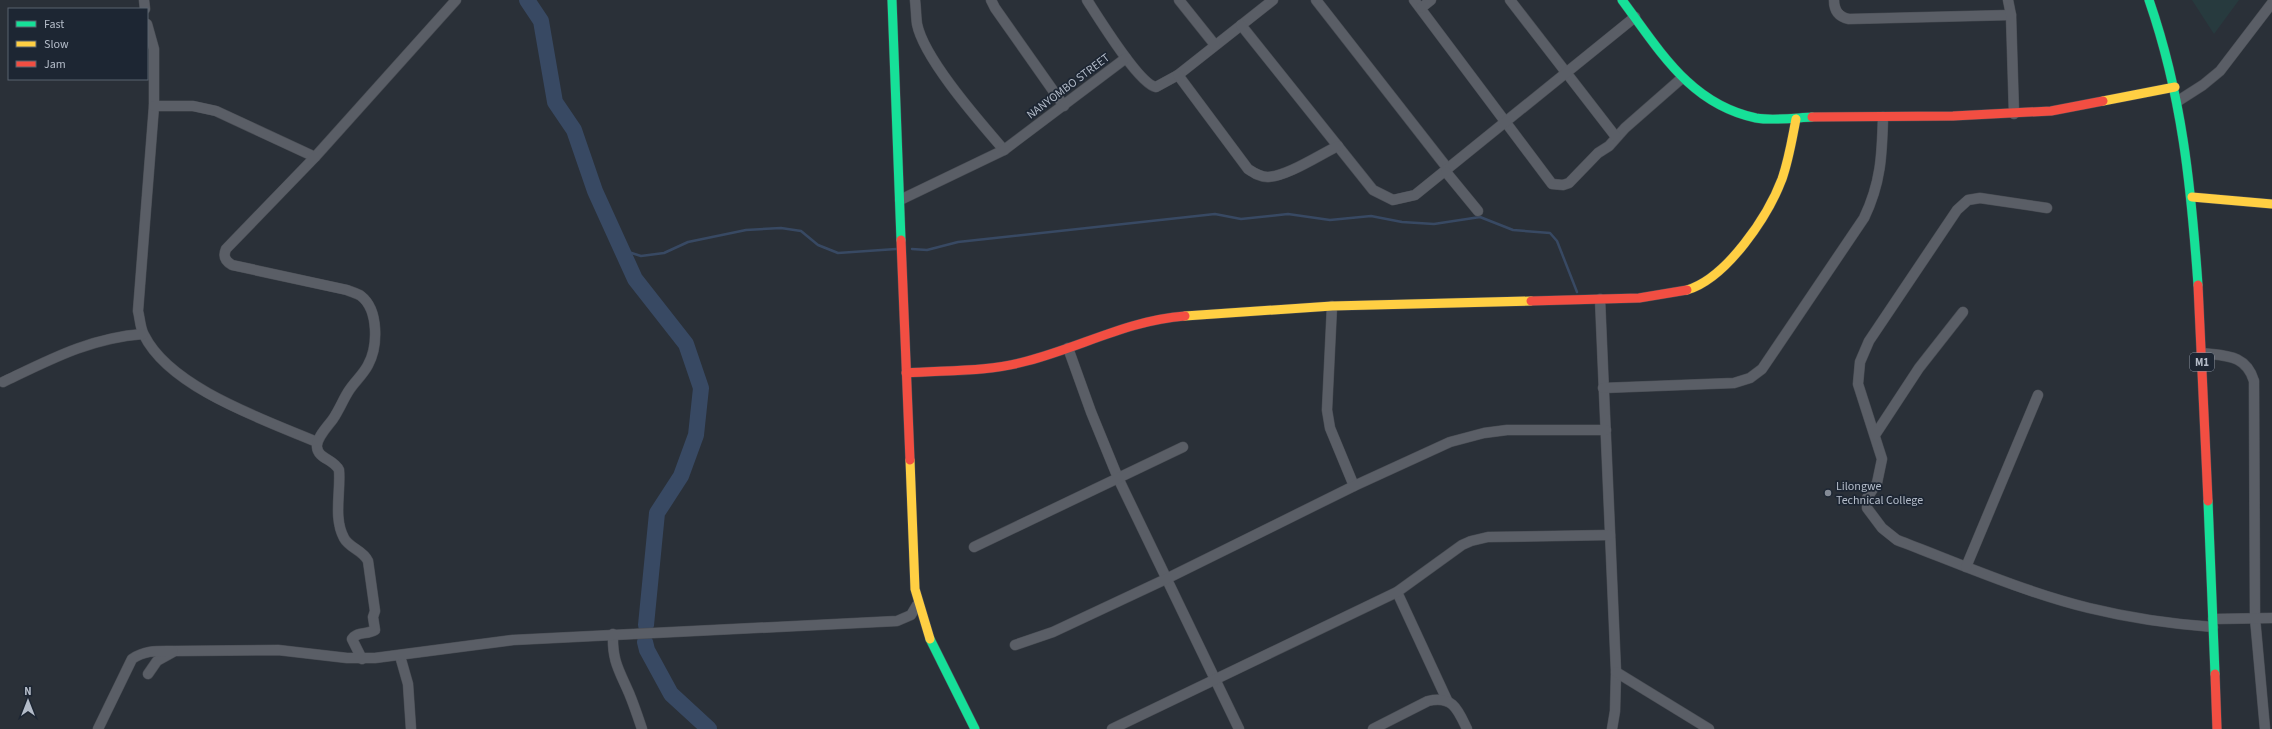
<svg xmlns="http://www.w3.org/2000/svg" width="2272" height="729" font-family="'Source Sans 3',sans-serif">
  <rect width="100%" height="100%" fill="#2a3038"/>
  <!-- green -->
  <path fill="#273a3e" d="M2192,0H2239L2214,34Z"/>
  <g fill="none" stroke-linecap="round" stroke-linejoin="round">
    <!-- stream -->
    <g stroke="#384963" stroke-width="2.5">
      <path d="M912,249L927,250L958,242L1215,214L1241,219L1288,214L1330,220L1371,216L1402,222L1434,224L1480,217L1513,230L1550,233L1557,241L1577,292"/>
      <path d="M622,250L641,256L664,253L688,242L746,230L781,228L801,231L818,245L838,253L896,249"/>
    </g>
    <!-- river -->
    <g stroke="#384963" stroke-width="16">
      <path d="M527,0L541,21L555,102L574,130L595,191L635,279L686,344L701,388L696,435L681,476L657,513L646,625"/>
      <path d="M645,642L647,650L671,694L709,729"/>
    </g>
    <defs>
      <g id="street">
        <path d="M144,0L145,9"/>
        <path d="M915,0C916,8 916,17 917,24C924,59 980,122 1004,150"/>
        <path d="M991,0L995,8L1064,106"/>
        <path d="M1087,0C1098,17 1139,84 1156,87L1178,75L1273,0"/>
        <path d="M1179,0L1215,45"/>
        <path d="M1316,0L1448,169"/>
        <path d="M1414,0L1552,184L1563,185L1569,183L1598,153L1609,146L1625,128L1682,78"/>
        <path d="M1510,0L1616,137"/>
        <path d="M1834,0C1834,11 1839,17 1849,19L2011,15"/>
        <path d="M2008,0L2011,15L2014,114"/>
        <path d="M1421,8L1431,0"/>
        <path d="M147,24L154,49V106L138,311C140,318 140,328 144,335C170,388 265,420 317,442"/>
        <path d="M1241,25L1373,190L1393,200L1415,195L1635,17"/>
        <path d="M1178,75L1248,169C1254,173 1260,177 1268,177C1288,176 1319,155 1338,146"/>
        <path d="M2178,101L2203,85L2220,71L2272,3"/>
        <path d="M154,106H193L216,111L315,157"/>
        <path d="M1446,172L1478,211"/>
        <path d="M900,200L1004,150L1126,58"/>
        <path d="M2047,208L1980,198L1968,200L1957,210L1869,341L1860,362L1858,384L1882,459L1877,483L1867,498V508L1882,528L1897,540C1960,564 2024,592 2089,608C2130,618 2171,624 2213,627"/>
        <path d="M1600,299L1616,672L1615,711L1612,729"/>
        <path d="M1332,306L1327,410L1330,428L1354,486"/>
        <path d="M1068,348L1091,412L1118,478L1239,729"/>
        <path d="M2202,353C2225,356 2246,354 2254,381L2255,618L2265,729"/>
        <path d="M3,382C51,359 90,338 143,334"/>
        <path d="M1603,388L1734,383L1750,378L1762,369L1864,218C1881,183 1882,155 1883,117"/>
        <path d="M1875,435L1919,368L1963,312"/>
        <path d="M974,547L1183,447"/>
        <path d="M1966,567L2038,395"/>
        <path d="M1397,592L1447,700"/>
        <path d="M2213,619L2272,618"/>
        <path d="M613,634C612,661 619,670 629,693C634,705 638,717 642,729"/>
        <path d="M1015,645L1053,632L1166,579L1354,486L1450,442L1484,433L1507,430H1606"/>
        <path d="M400,656L408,684L411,729"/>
        <path d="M362,659L352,639C357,631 367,635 375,630L373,617L375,611L368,561C363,550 349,548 344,538C333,518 341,491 339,470C334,459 318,459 317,447C316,438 328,426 333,419C339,410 343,400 348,392C354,382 363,375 368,365C378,347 379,310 361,296C357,293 351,292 347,290L232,265C225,261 223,256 226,249L315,157L456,0"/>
        <path d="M1616,672L1709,729"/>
        <path d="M148,674L157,661L175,651L278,650L347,658H375L513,640L897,621L911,615L917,605"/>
        <path d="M98,729L132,659C145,650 157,651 173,651"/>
        <path d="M1112,729L1397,592L1462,545L1471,541L1488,537L1610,535"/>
        <path d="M1373,729L1428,701C1453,695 1458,710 1467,729"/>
      </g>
      <g id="fast">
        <path d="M892,0L901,240"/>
        <path d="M1622,0C1660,51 1690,104 1756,118C1773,121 1794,118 1812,117"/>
        <path d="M2149,0C2182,95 2191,186 2198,285"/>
        <path d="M2208,501L2215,674"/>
        <path d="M930,639L975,729"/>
      </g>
      <g id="slow">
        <path d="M2103,101L2175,87"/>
        <path d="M2192,197L2272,204"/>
        <path d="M1687,290C1727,278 1768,216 1782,179C1789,159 1792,139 1796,119"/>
        <path d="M1185,316L1332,306L1531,301"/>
        <path d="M910,460L915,589L930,639"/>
      </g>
      <g id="jam">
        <path d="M1812,117L1953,116L2051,111L2103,101"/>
        <path d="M901,240L910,460"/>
        <path d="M2198,285L2208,501"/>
        <path d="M1531,301L1639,298L1687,290"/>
        <path d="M906,373C946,370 988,372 1027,361C1081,347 1129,320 1185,316"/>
        <path d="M2215,674L2217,729"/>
      </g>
    </defs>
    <!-- street casing -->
    <use href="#street" stroke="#484c53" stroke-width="11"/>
    <!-- fast casing -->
    <use href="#fast" stroke="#484c53" stroke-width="10"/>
    <!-- slow casing -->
    <use href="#slow" stroke="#484c53" stroke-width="10"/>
    <!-- jam casing -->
    <use href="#jam" stroke="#484c53" stroke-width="10"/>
    <!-- street -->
    <use href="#street" stroke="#5a5e66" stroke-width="10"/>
    <!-- fast -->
    <use href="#fast" stroke="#16e098" stroke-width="9"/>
    <!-- slow -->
    <use href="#slow" stroke="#ffcf43" stroke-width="9"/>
    <!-- jam -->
    <use href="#jam" stroke="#f24e42" stroke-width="9"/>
  </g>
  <!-- markers -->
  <circle fill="#848b96" stroke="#1d2633" stroke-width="1.5" cx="1828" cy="493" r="4"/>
  <g text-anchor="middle" stroke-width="3.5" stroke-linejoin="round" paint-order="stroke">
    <!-- shield labels -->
    <rect fill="#1d2633" stroke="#878f9c" stroke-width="1" x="2190" y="353" width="24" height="18" rx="3"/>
    <g font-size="11" font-weight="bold" fill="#b4bcc9">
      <text x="2202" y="366">M1</text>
    </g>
    <!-- street labels -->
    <g font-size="12" fill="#b4bcc9" stroke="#1d2633">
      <text transform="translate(1068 86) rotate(-37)" y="4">NANYOMBO STREET</text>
    </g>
    <!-- poi labels -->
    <g font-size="12" fill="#b4bcc9" stroke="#1d2633" text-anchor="start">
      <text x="1836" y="490">Lilongwe<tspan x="1836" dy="14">Technical College</tspan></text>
    </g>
  </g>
  <!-- legend -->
  <rect x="8" y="8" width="140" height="72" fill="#1d2633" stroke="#59626f"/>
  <rect x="16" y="21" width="20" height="6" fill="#16e098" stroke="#59626f"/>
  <text x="44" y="28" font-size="12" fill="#b4bcc9">Fast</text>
  <rect x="16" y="41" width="20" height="6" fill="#ffcf43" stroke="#59626f"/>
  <text x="44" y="48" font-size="12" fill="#b4bcc9">Slow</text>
  <rect x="16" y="61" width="20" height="6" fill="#f24e42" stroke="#59626f"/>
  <text x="44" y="68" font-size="12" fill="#b4bcc9">Jam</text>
  <!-- north arrow -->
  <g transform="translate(28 701)" stroke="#1d2633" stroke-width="3" paint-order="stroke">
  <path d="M0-3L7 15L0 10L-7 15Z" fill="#b4bcc9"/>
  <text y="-6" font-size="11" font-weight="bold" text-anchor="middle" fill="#b4bcc9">N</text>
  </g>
</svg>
